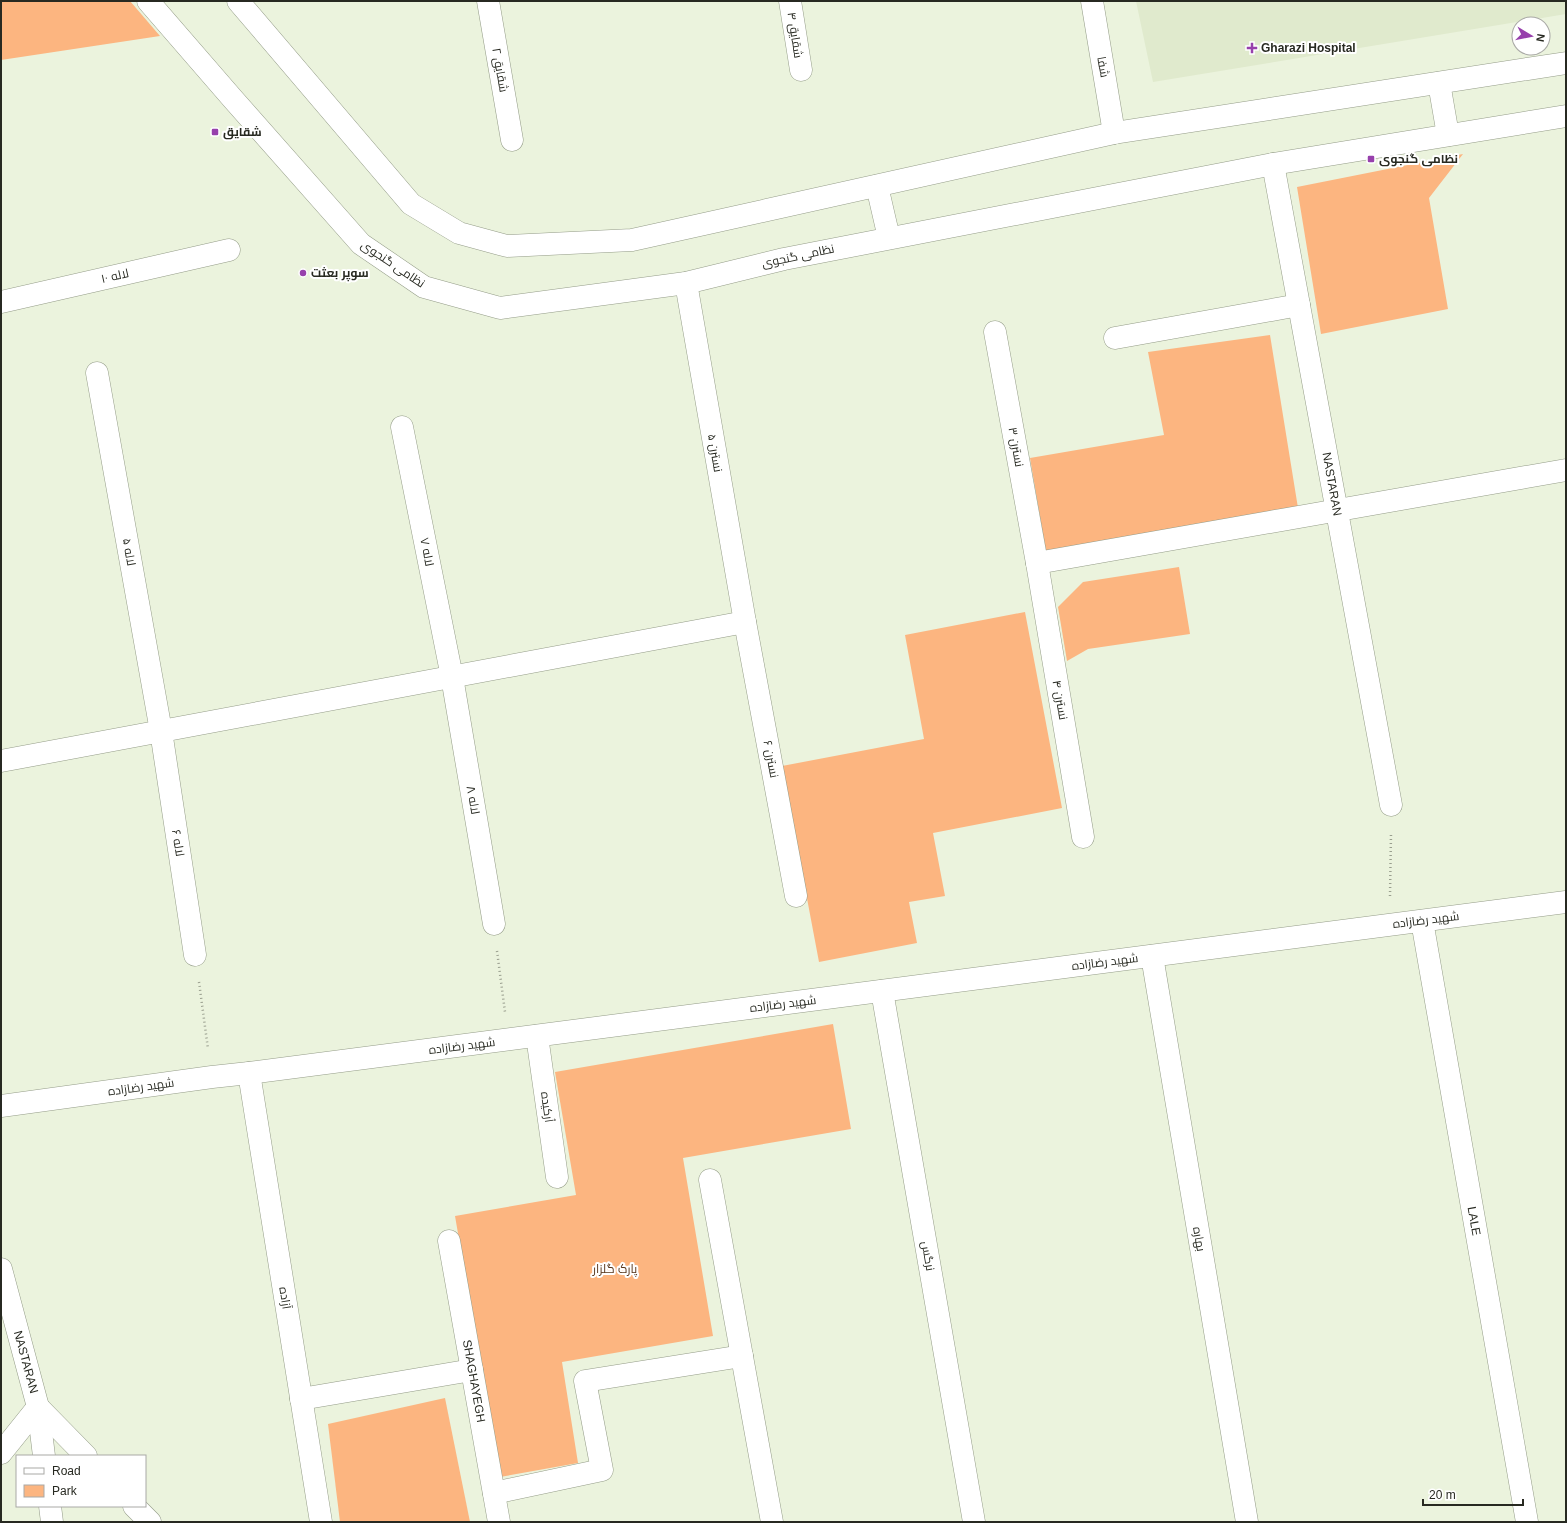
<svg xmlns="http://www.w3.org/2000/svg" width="1567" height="1523" font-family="Arial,Cairo,sans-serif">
  <rect width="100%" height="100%" fill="#ebf3dd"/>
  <!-- built -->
  <path fill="#e0eacd" d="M1136,1H1566V14L1153,82Z"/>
  <!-- green -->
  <g fill="#fcb580">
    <path d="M1,1H130L160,36L1,60Z"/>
    <path d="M1463,154L1429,198L1448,309L1321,334L1297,187Z"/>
    <path d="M1270,335L1298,508L1046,552L1030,458L1164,435L1148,352Z"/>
    <path d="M1179,567L1190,634L1088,649L1067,661L1058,607L1083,582Z"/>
    <path d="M1025,612L1062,808L933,833L945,896L909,902L917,943L819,962L782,766L924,739L905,635Z"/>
    <path d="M833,1024L851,1129L683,1158L713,1336L562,1362L578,1463L500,1477L455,1216L576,1195L555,1072Z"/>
    <path d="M445,1398L470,1522H340L328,1424Z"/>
  </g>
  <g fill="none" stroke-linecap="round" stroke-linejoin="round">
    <defs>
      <g id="street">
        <path d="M488,1L512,140"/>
        <path d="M790,1L801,70"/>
        <path d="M1273,164L1391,805"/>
        <path d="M686,283L745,622L796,896"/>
        <path d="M1,302L229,250"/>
        <path d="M995,332L1037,563L1083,837"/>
        <path d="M1115,338L1299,305"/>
        <path d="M97,373L161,731L195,955"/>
        <path d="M402,427L452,677L494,924"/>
        <path d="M1037,563L1566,470"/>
        <path d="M1,761L745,622"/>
        <path d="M1422,921L1527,1522"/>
        <path d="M1152,956L1247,1522"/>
        <path d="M882,991L974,1522"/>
        <path d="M537,1036L557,1177"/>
        <path d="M249,1073L321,1522"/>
        <path d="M710,1180L772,1522"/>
        <path d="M449,1241L499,1522"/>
        <path d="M1,1269L38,1407L44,1456"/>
        <path d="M301,1399L472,1370"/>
        <path d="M1,1453L38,1407L86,1456"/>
        <path d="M494,1493L602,1470L585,1381L742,1356"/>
        <path d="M50,1506L52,1522"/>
        <path d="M134,1506L150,1522"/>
      </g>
      <g id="secondary">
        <path d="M148,1L232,98L361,244L424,287L500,308L686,283L784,259L1273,164L1566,116"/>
        <path d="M238,1L411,204L459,233L507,246L632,240L1114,133L1566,63"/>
        <path d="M1092,1L1114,133"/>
        <path d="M1439,83L1448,135"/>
        <path d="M877,186L889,238"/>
        <path d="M1,1106L212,1077L249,1073L1566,902"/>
      </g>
    </defs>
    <!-- street casing -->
    <use href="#street" stroke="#949c88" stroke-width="23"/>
    <!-- secondary casing -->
    <use href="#secondary" stroke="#949c88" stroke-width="23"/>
    <!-- path -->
    <g stroke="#9a9f8f" stroke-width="2.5" stroke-dasharray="1 3" stroke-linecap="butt">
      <path d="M1390,896L1391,833"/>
      <path d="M497,951L505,1012"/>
      <path d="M199,982L208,1049"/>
    </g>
    <!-- street -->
    <use href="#street" stroke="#fff" stroke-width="22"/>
    <!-- secondary -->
    <use href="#secondary" stroke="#fff" stroke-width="22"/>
  </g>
  <!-- markers -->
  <g fill="#9740ac" stroke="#fff" stroke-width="1.5">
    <path d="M1250 42h4v4h4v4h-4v4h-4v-4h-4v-4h4z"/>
    <rect x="211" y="128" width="8" height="8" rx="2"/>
    <rect x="1367" y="155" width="8" height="8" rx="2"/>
    <circle cx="303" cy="273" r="4"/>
  </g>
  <g text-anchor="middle" stroke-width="4" stroke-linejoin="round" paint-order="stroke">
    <!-- street labels -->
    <g font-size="12" fill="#272921" stroke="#fff">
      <text transform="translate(795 35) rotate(81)" y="4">شقایق ۴</text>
      <text transform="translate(1103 67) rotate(80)" y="4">شفا</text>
      <text transform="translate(500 70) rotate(80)" y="4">شقایق ۲</text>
      <text transform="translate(798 256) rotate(-12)" y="4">نظامی گنجوی</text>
      <text transform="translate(393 264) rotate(34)" y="4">نظامی گنجوی</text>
      <text transform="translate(115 276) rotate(-13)" y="4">لاله ۱۰</text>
      <text transform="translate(1016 447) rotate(80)" y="4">نسترن ۳</text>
      <text transform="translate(715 453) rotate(80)" y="4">نسترن ۵</text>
      <text transform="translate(1332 484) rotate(80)" y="4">NASTARAN</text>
      <text transform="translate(129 552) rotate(80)" y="4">لاله ۵</text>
      <text transform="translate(427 552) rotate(79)" y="4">لاله ۷</text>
      <text transform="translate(1060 700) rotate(80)" y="4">نسترن ۴</text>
      <text transform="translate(771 759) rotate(79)" y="4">نسترن ۶</text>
      <text transform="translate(473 800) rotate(80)" y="4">لاله ۸</text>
      <text transform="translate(178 843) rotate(81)" y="4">لاله ۶</text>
      <text transform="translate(1426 920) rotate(-7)" y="4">شهید رضازاده</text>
      <text transform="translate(1105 962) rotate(-7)" y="4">شهید رضازاده</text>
      <text transform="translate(783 1004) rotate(-7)" y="4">شهید رضازاده</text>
      <text transform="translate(462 1046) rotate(-7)" y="4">شهید رضازاده</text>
      <text transform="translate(141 1087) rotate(-8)" y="4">شهید رضازاده</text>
      <text transform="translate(547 1107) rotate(82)" y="4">اُرکیده</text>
      <text transform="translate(1474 1221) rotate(80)" y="4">LALE</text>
      <text transform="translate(1199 1239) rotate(80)" y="4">بهاره</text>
      <text transform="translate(928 1256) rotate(80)" y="4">نرگس</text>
      <text transform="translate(285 1298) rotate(81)" y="4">آزاده</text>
      <text transform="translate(26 1362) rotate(75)" y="4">NASTARAN</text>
      <text transform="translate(474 1381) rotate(80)" y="4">SHAGHAYEGH</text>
    </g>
    <!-- poi labels -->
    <g font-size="12" font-weight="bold" fill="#272921" stroke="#fff" text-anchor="start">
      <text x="1261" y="52">Gharazi Hospital</text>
      <text x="223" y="136">شقایق</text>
      <text x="1379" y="163">نظامی گنجوی</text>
      <text x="311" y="277">سوپر بعثت</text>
    </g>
    <!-- park labels -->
    <g font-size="12" fill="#563419" stroke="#fff">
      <text x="615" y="1273">پارک گلزار</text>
    </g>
  </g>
  <!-- border -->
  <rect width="1567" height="1523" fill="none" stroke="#272921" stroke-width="4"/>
  <!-- legend -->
  <rect x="16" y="1455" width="130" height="52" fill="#ffffff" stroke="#a9a9a6"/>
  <rect x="24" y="1468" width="20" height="6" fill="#ffffff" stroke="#a9a9a6"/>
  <text x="52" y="1475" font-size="12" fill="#272921">Road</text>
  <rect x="24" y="1485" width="20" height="12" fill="#fcb580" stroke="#a9a9a6"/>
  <text x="52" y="1495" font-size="12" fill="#272921">Park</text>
  <!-- north arrow -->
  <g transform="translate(1531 36) rotate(100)"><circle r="19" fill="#ffffff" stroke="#a9a9a6"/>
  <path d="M0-3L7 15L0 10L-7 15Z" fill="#9740ac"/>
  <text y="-6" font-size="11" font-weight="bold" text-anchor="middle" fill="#272921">N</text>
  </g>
  <!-- scale -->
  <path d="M1423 1499v6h100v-6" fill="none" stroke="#272921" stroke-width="2"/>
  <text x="1429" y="1499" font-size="12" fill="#272921" stroke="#ffffff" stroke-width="3" paint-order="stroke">20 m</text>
</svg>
